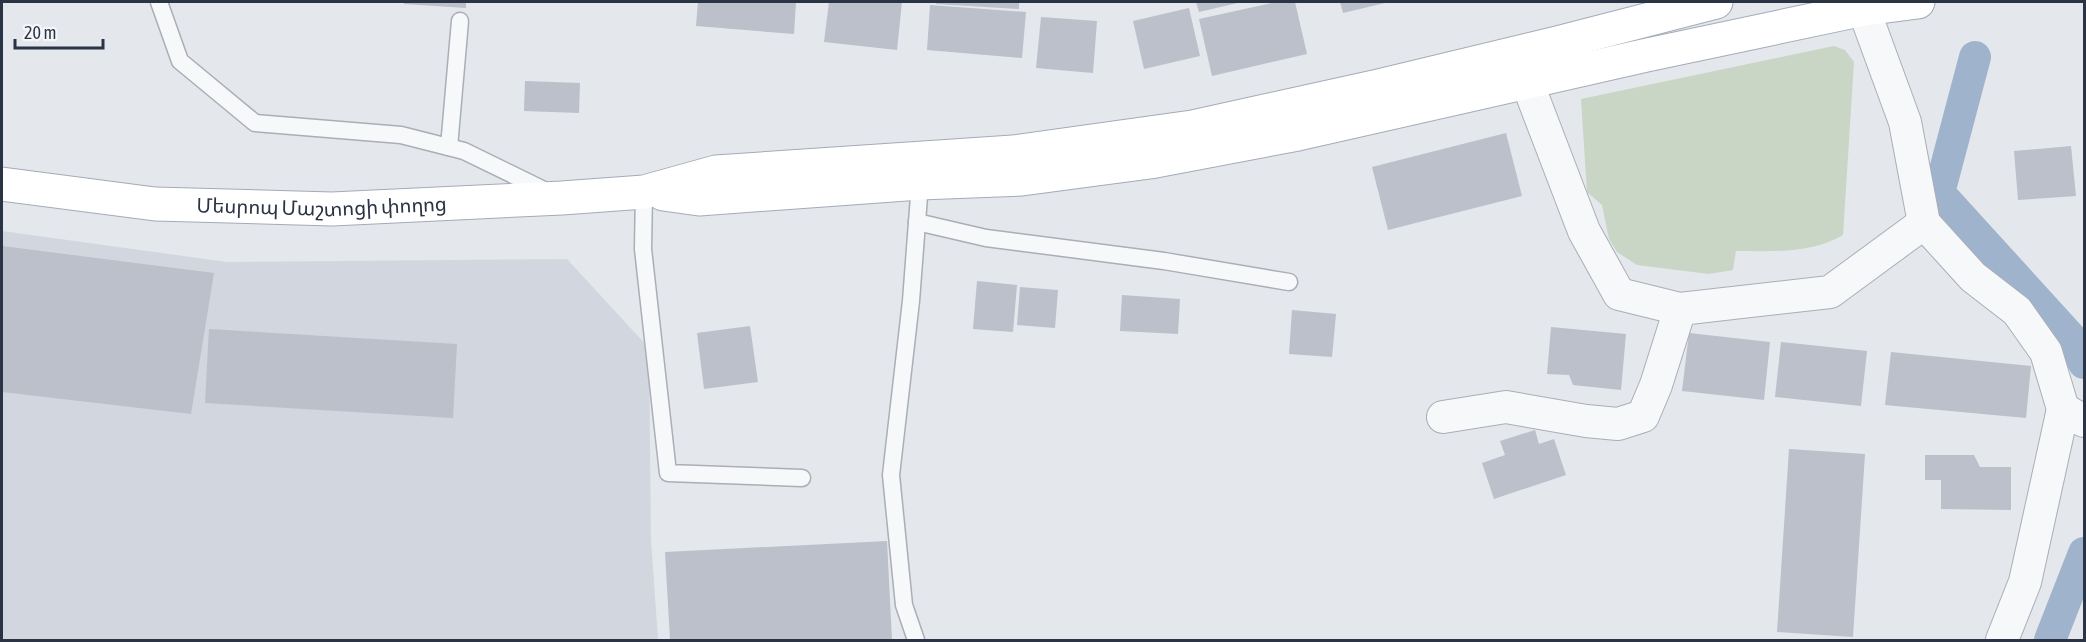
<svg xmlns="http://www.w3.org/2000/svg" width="2086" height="642" font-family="'Asap Condensed','Noto Sans Armenian',sans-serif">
  <rect width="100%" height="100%" fill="#e4e7ec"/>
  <!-- built -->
  <path fill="#d2d6de" d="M2,231L227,262L567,259L649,348L651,539L658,640H2Z"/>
  <!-- green -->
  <path fill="#c9d6c5" d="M1834,46L1845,50L1854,62L1843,235C1811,254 1772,251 1736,251L1733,270L1709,274L1637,265L1617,252L1609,239L1602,205L1587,192L1581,99Z"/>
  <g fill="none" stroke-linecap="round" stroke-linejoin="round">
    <!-- canal -->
    <g stroke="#9fb4cc" stroke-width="32">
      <path d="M1975,57L1939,193L2071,338L2084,363"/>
      <path d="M2050,640L2084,553"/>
    </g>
  </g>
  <!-- building -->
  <g fill="#bbc0ca">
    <path d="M404,2H466V8L404,4Z"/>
    <path d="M698,2H796L794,34L696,26Z"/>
    <path d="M829,2H902L897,50L824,42Z"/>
    <path d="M936,2H1019V9L936,4Z"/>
    <path d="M1196,2H1242L1199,12Z"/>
    <path d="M1276,2H1295L1307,54L1212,76L1199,19Z"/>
    <path d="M1340,2H1389L1343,13Z"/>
    <path d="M930,5L1026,12L1022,58L927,50Z"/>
    <path d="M1189,8L1200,56L1144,69L1133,21Z"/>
    <path d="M1041,17L1097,21L1093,73L1036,68Z"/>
    <path d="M525,81L580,83L579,113L524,111Z"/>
    <path d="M1506,133L1522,196L1388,230L1372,167Z"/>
    <path d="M2071,146L2076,196L2018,200L2014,151Z"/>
    <path d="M2,246L214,273L191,414L2,392Z"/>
    <path d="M977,281L1017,285L1013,332L973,329Z"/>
    <path d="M1020,287L1058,290L1055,328L1017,325Z"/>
    <path d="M1122,295L1180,299L1178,334L1120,331Z"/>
    <path d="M1292,310L1336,314L1332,357L1289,354Z"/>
    <path d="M750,326L758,382L704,389L697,333Z"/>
    <path d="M1551,327L1626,334L1621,390L1573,385L1569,375L1547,374Z"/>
    <path d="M209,329L457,344L453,418L205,403Z"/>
    <path d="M1689,333L1770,342L1764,400L1682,391Z"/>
    <path d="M1781,342L1867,351L1861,406L1775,397Z"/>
    <path d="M1891,352L2031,366L2026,418L1885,405Z"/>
    <path d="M1535,430L1539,444L1554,439L1566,475L1494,499L1482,463L1505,455L1500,441Z"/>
    <path d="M1789,449L1865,454L1853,637L1777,632Z"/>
    <path d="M1925,455H1974L1980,467H2011V510L1941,509V480H1925Z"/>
    <path d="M887,541L892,640H670L665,552Z"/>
  </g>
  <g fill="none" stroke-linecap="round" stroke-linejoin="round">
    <defs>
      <g id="lane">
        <path d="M159,2L180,61L255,123L401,135L464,151L550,193"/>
        <path d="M449,147L460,21"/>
        <path d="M644,192L643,249L668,473L802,478"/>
        <path d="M917,222L986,238L1164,261L1289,282"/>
        <path d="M916,640L904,605L891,475L911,301L920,183"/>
      </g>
      <g id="street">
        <path d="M1861,2L1905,122L1924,223L1973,277L2017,311L2046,352L2063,409L2084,421"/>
        <path d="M1527,82L1584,231L1619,294L1680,309L1830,292L1924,223"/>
        <path d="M1443,417L1506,407L1586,421L1618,424L1643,416L1656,385L1680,309"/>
        <path d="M2002,640L2025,582L2063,409"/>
      </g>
      <g id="primary">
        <path id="s1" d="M2,184L155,204L332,209L562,198L644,192L716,172L1013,152L1192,127L1378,86L1557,43L1716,2"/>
        <path d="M663,194L699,199L920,183L1022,179L1150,162L1298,134L1647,55L1864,9L1918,2"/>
      </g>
    </defs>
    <!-- lane casing -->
    <use href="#lane" stroke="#a9aeb7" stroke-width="19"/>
    <!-- street casing -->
    <use href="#street" stroke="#a9aeb7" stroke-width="34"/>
    <!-- primary casing -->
    <use href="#primary" stroke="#a3abb8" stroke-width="35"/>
    <!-- lane -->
    <use href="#lane" stroke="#f7f8fa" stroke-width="16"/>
    <!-- street -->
    <use href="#street" stroke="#f7f8fa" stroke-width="32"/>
    <!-- primary -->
    <use href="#primary" stroke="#fff" stroke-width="33"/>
  </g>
  <g text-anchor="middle" stroke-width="4.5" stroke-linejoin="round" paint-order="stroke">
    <!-- street labels -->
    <g font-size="20" fill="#2b3445" stroke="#f4f6f9">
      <text dy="7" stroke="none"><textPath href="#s1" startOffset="321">Մեսրոպ Մաշտոցի փողոց</textPath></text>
    </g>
  </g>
  <!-- border -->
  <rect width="2086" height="642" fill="none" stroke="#2b3445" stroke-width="6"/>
  <!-- scale -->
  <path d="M15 39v9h88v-9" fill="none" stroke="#2b3445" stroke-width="3"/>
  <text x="24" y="39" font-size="18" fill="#2b3445" stroke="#f4f6f9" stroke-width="4.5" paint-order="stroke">20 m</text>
</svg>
